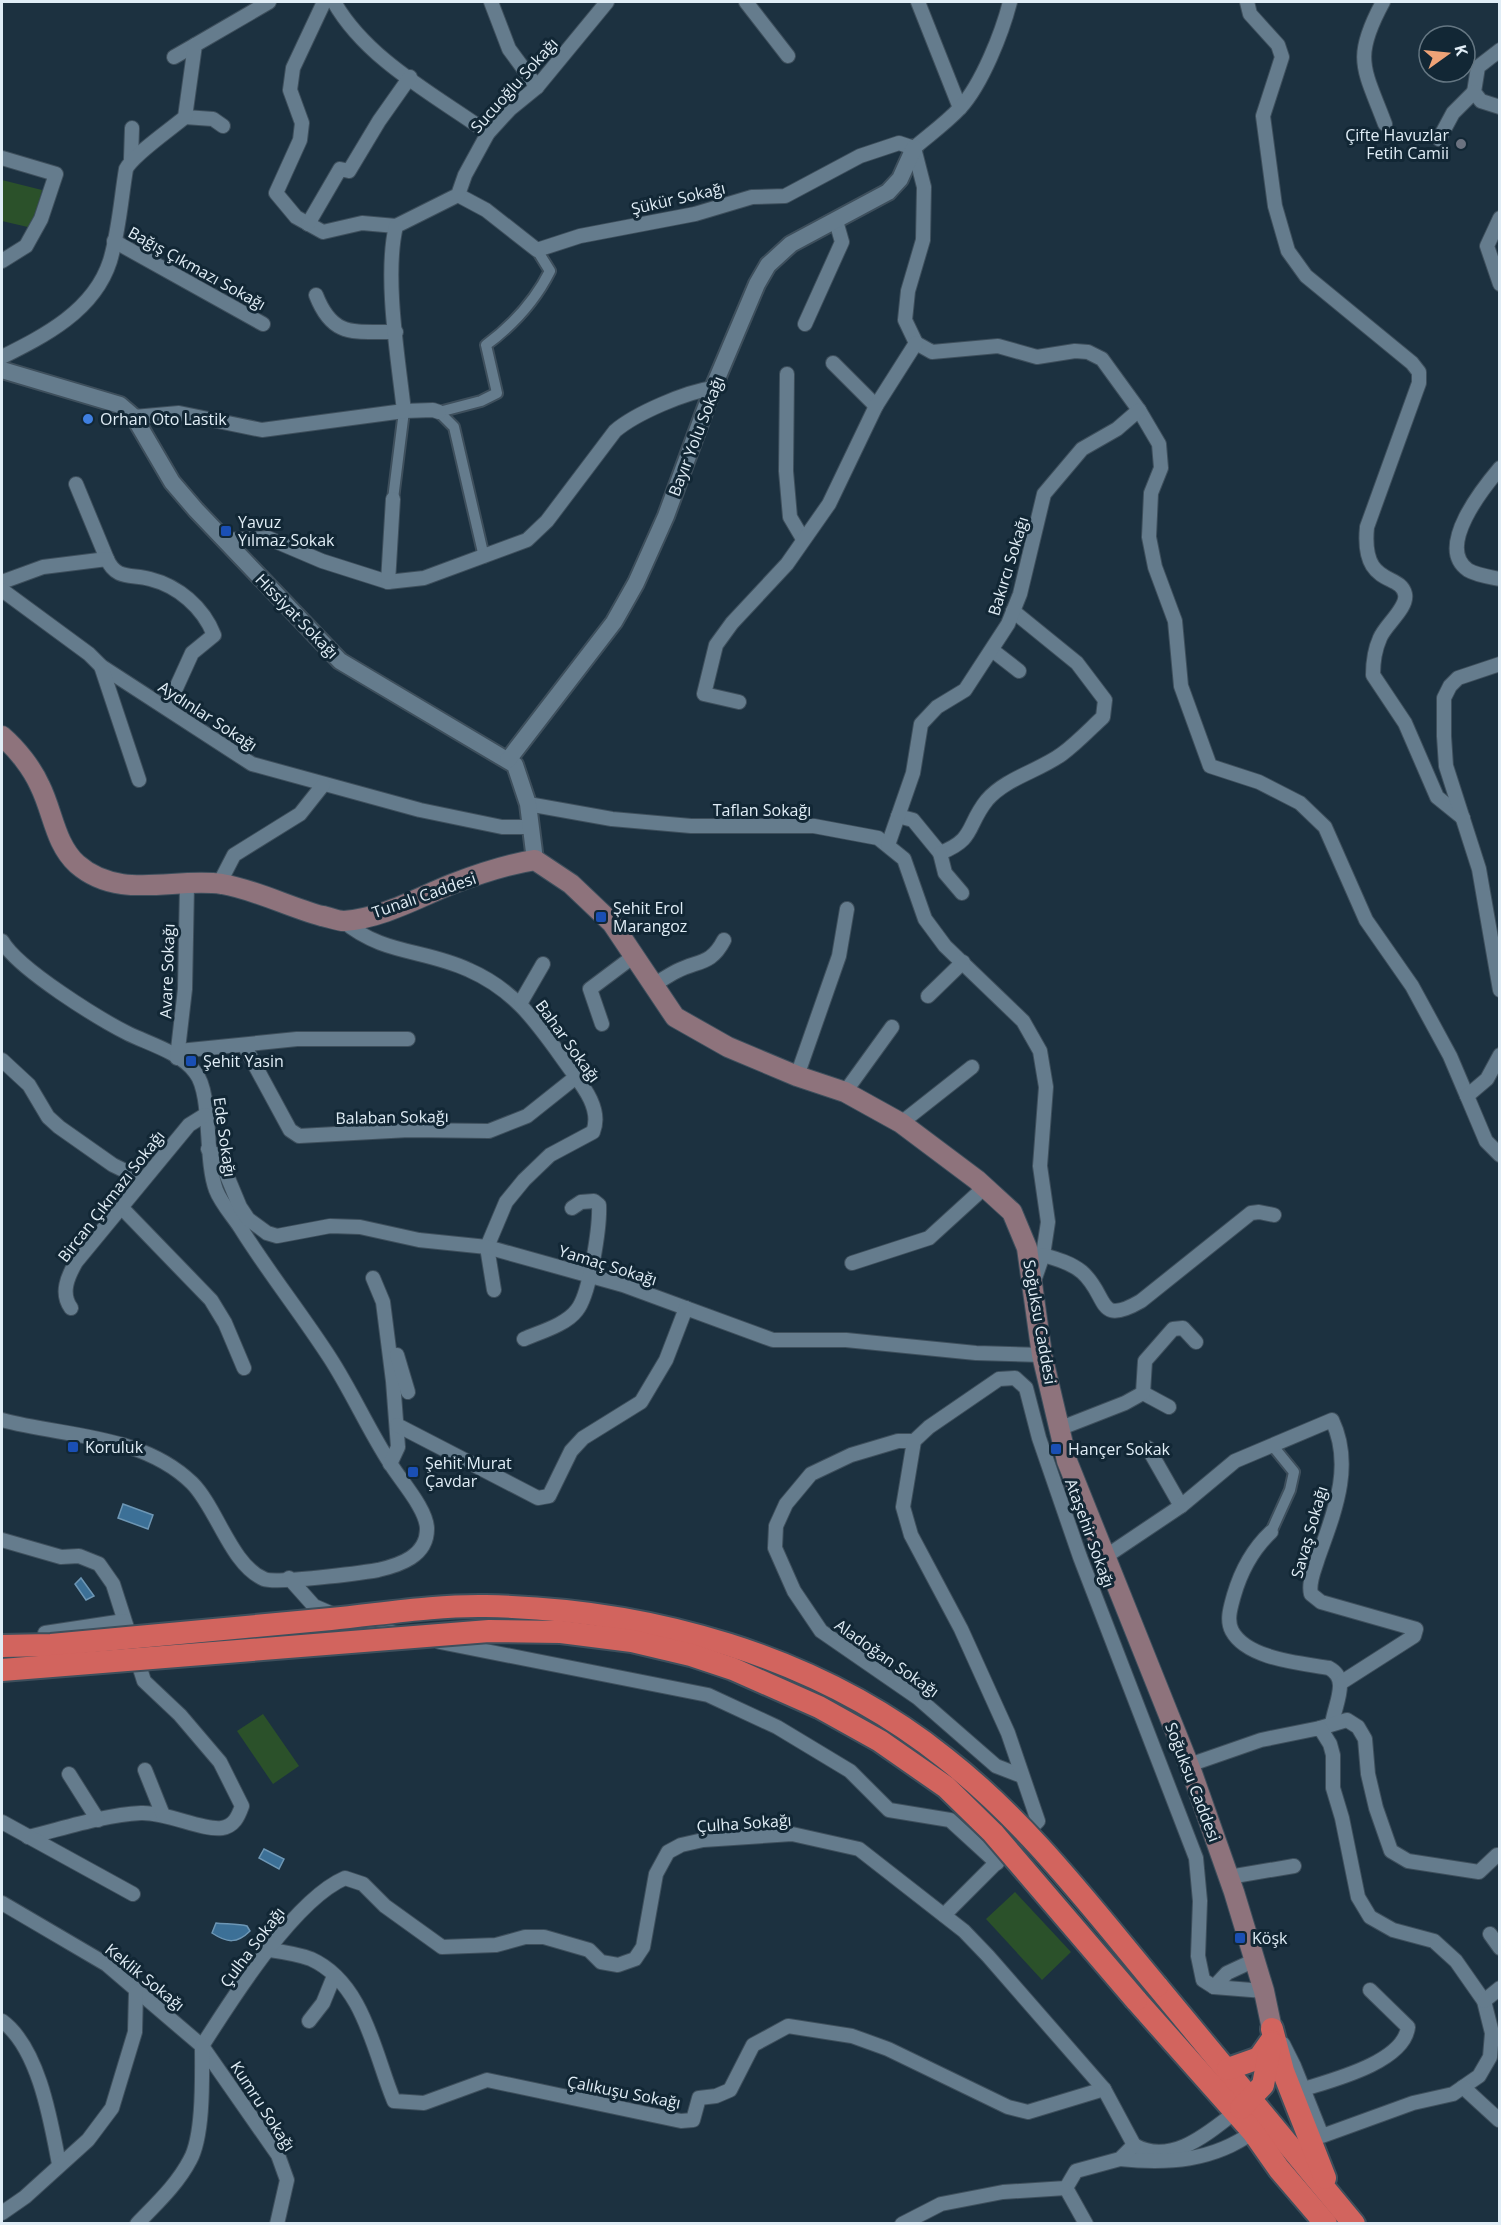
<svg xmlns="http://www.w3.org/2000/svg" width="1501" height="2225" font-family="'Open Sans',sans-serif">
  <rect width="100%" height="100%" fill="#1c3140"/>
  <!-- green -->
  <g fill="#2b512a">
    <path d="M2,180L42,190L32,228L2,221Z"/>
    <path d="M263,1714L299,1766L273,1784L237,1731Z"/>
    <path d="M1015,1892L1071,1952L1042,1980L986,1919Z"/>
  </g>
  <!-- water -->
  <g fill="#3c7097" stroke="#6d96b4" stroke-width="1.5">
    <path d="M123,1504L153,1515L148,1529L118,1518Z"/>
    <path d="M81,1578L94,1596L86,1600L75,1584Z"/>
    <path d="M264,1849L284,1859L279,1869L259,1858Z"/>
    <path d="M216,1923C225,1924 240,1924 247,1926L250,1931C237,1944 227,1943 212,1933Z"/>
  </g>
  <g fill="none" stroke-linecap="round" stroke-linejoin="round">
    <defs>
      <g id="pedestrian">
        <path d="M439,412L481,401L497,393L486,345C513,325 535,301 550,271L537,250"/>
        <path d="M439,412L454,427L484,557"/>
        <path d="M393,499L404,411"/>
        <path d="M1271,1532L1290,1490L1294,1472L1272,1445"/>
      </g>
      <g id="minor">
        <path d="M324,2L293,68L290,90L302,123L300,140L276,193L296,217L323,232L362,223L396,226"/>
        <path d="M334,2C367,60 435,95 488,133"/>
        <path d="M491,2L509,49L537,87"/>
        <path d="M746,2L788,56"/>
        <path d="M918,2L960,108"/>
        <path d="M1247,2L1250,14L1278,45L1282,57L1263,116L1275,206L1288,251L1306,276L1412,363L1419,372V383L1367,527C1361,588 1400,572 1405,594C1408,608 1385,625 1380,638C1375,649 1373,663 1373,675L1405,723L1437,797L1463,818"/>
        <path d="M1383,2C1352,59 1364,68 1385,124"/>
        <path d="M1500,50L1478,67L1474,92L1481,101L1500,107"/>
        <path d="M174,57L195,45"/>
        <path d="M185,117L213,119L223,126"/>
        <path d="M1439,139L1453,113L1474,92"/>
        <path d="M914,148L924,187L923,240L908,291L905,320L916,343L932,352L998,346L1037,357L1075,351L1088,352L1102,359L1139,410L1159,444L1161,468L1151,493L1149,537L1155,567L1175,621L1181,686L1210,766L1259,782L1300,803L1325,827L1366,920L1412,986L1450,1056L1467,1096"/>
        <path d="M914,148C929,135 946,123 960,108C982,84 1002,33 1010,2"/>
        <path d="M2,158L56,174L41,219L26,246L2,261"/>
        <path d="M131,159L132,128"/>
        <path d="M458,195L486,210L537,250L580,236L695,214L752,197L785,196L860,156L899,143L914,148"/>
        <path d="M1500,218L1487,246L1500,284"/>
        <path d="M308,224L340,169L349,171L379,121L410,77"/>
        <path d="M114,241L263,324"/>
        <path d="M316,295C333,339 355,331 396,332"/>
        <path d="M805,324L842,242L836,221"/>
        <path d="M2,357C44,336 94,311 110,261C119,231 121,199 126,169C133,155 171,129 185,117L195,45L269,2"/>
        <path d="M833,363L876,406"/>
        <path d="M787,374L786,471L790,517L803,539"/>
        <path d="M404,411L433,410L439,412"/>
        <path d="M134,417L179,413L262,430L404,411C398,358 384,276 396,226L458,195L465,175L488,133L510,109L537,87L607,2"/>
        <path d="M1500,468C1484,487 1435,547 1468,570C1476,575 1490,577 1500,579"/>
        <path d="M76,484L107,559"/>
        <path d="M225,540L268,538L322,561L388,582L424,578L527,540L547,521L615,431C636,413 686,392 713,388"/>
        <path d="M2,582L43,567L107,559C116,580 131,574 150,579C178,586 203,607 214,635L192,653L167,708"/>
        <path d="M388,582L393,499"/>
        <path d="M2,590L89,654L101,666L252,764L420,810L502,827H531"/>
        <path d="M992,650L1019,671"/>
        <path d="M1500,664L1458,678L1450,686L1444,698V736L1446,766L1479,869L1500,990"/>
        <path d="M101,666L139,780"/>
        <path d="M739,702L704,694L716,645L732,623L787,564L829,504L876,406L916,343"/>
        <path d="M528,804L612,819L691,826H814L878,838L904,859L925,919L945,946L1023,1021L1040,1051L1046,1087L1040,1166L1048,1222L1043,1255L1034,1281"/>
        <path d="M898,816L913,820L940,853C976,839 966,826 987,800C1006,778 1039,771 1062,754C1077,743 1090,729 1103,717L1105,700L1077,663L1013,611"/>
        <path d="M888,845L913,773L921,724L937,707L965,690L1008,624L1020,594L1044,494L1082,449L1117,429L1139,410"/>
        <path d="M940,853L945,873L962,893"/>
        <path d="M219,884L234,855L300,814L323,785"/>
        <path d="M343,921C383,955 425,949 469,970C519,992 541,1029 571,1070C584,1087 602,1110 593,1132L550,1155L524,1180L506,1202L487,1247L494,1290"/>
        <path d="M2,941C18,969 99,1019 129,1034C150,1044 181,1053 195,1072C213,1094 204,1158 216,1190C221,1203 232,1215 240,1227C268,1272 301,1313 330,1358C352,1392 368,1429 390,1463C400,1480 427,1509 427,1529C427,1556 400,1565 378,1570C361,1573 276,1584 264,1579C231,1565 217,1508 192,1483C142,1434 65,1437 2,1420"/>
        <path d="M652,986C660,981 669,975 677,971C699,960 711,965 724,940"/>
        <path d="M928,996L963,962"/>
        <path d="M521,1002L543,964"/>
        <path d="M602,1024L590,989L634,956"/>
        <path d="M244,1045L290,1130L299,1136L409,1130L489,1131L527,1116L576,1077"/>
        <path d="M179,1051L297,1039H408"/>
        <path d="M1500,1055L1487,1079L1467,1096L1486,1141L1500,1155"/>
        <path d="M177,1058L185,989L187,885"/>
        <path d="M2,1060L29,1085L48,1117L59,1127L113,1165L142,1179"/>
        <path d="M797,1076L839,956L847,909"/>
        <path d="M845,1092L892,1027"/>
        <path d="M901,1123L972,1067"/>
        <path d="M208,1149L220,1159L240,1207L248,1219L267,1233L277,1236L330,1226L360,1227L419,1240L487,1247L623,1285L773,1340H846L976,1353L1042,1355"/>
        <path d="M122,1208L211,1300L225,1323L244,1368"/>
        <path d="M1043,1255C1057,1259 1071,1263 1082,1272C1109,1296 1096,1327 1141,1301L1251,1213L1259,1212L1274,1215"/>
        <path d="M852,1263L929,1238L986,1186"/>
        <path d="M373,1278L383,1302L393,1381L398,1447L390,1464"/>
        <path d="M71,1308C60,1293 68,1276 76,1262L189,1125L205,1115"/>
        <path d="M524,1339C540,1332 566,1325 577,1310C590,1294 600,1226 599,1205L594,1201L581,1202L572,1208"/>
        <path d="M397,1355L408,1392"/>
        <path d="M1143,1393L1169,1407"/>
        <path d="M397,1425L538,1498L549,1496L571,1451L583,1438L641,1402L666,1360L686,1308"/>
        <path d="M1061,1428L1125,1403L1143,1393L1145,1361L1173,1329L1183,1328L1196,1342"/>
        <path d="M914,1441H898L851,1455L811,1474L786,1504L776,1526L775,1548L794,1591L821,1631L918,1698L996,1766L1022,1776"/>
        <path d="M1148,1448L1181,1506"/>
        <path d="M1271,1532C1253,1549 1241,1571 1234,1595C1231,1606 1226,1620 1232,1631C1247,1659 1301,1663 1329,1668C1350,1679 1335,1703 1332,1724"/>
        <path d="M2,1540L61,1557L79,1556L99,1564L113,1584L144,1681L180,1715L220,1762L242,1806C238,1817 234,1826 222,1828C203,1831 167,1812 141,1813C103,1815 65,1828 28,1837"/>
        <path d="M1105,1557L1181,1506L1235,1461L1332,1420C1354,1466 1334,1513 1318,1558C1315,1569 1308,1582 1311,1594L1321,1602L1416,1629L1414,1636L1342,1682"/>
        <path d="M289,1578L314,1606L358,1625L392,1632"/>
        <path d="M45,1633L124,1621"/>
        <path d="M440,1642L708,1695L777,1727L850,1771L889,1810L950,1820L997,1863"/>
        <path d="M1320,1728L1347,1720L1358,1727L1365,1739L1368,1774L1376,1808L1391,1851L1408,1861L1479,1872L1497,1855"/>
        <path d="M1189,1765L1261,1740L1320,1728L1330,1744L1333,1755V1788L1342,1818L1358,1897L1370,1917L1393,1930L1434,1941L1456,1961L1484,2001L1492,2033L1490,2057L1479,2076L1453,2094L1413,2103L1322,2136L1294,2066L1283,2044"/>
        <path d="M145,1770L163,1815"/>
        <path d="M69,1774L98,1820"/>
        <path d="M2,1822L133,1894"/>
        <path d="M1229,1877L1294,1866"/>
        <path d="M2,1903L106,1964L202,2046L278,2155L287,2180L277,2224"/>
        <path d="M944,1915L1038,1821L1008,1733L961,1629L911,1535L903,1507L914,1441L929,1427L999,1379L1015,1378L1026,1388L1039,1438L1080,1557L1196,1858L1200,1901L1198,1956L1203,1980L1214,1987L1264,1991"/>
        <path d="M1490,1934L1500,1948"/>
        <path d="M270,1950C284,1952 298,1954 311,1959C364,1983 374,2053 394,2101L424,2103L487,2080L681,2121L693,2120L699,2098L716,2096L730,2090L753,2045L788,2026L852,2036L888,2049L1008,2107L1028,2112L1104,2089"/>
        <path d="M1214,1987L1227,1973L1255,1960"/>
        <path d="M1484,2001L1500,1988"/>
        <path d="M2,2021C39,2048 51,2122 59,2164"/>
        <path d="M309,2021L323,2003L334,1976"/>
        <path d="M202,2046C232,1999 294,1900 345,1878L363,1884L385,1906L442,1947L496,1945L525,1937H544L589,1950L601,1962L618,1965L635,1959L643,1947L656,1874L668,1852L681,1845L703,1840L792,1834L859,1849L964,1931L988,1956L1104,2089L1134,2145"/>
        <path d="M1463,2087L1499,2120"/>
        <path d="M1304,2089C1333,2080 1404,2062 1408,2027L1370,1990"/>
        <path d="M1134,2145C1170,2166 1207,2134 1234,2113"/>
        <path d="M1120,2159C1168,2164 1213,2161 1253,2132"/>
        <path d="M1066,2188L1086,2224"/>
        <path d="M2,2213L25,2197L88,2140L112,2108L135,2032L136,1991"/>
        <path d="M137,2224C156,2204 177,2185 190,2160C204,2135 202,2075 202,2046"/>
        <path d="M902,2224L941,2204L1003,2192L1066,2188L1076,2171L1120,2159L1134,2145"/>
      </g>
      <g id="tertiary">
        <path d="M2,370L120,405L134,417L172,482L196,510L340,661L515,765L528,804L535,860"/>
        <path d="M508,760L614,622L636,583L666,516L713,388L757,284L768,265L791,244L888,192L900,179L914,148"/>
      </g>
      <path id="secondary" d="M2,736C17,749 32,768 40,786C53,812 55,844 77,864C119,901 174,877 222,884C257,890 288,907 322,916C329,917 337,921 344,921C383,918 417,898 452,884C478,874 508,864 535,860L571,884L612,923L675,1017L728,1047L797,1076L845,1092L901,1123L977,1180L1012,1212L1027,1248L1042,1355L1067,1461L1192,1773L1234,1892L1264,1991L1272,2029"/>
      <g id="trunk">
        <path d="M1157,1986L1354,2224"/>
        <path d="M1136,2000L1253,2132L1279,2169L1326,2224"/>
        <path d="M1272,2029L1283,2071L1325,2178"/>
        <path d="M1228,2069L1259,2058L1271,2041"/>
        <path d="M1241,2108L1263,2085L1271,2043"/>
      </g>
    </defs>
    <!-- pedestrian casing -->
    <use href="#pedestrian" stroke="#3e4f5c" stroke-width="14"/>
    <!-- minor casing -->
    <use href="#minor" stroke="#3e4f5c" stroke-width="16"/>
    <!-- tertiary casing -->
    <use href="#tertiary" stroke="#3e4f5c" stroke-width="20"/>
    <!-- secondary casing -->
    <use href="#secondary" stroke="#3e4f5c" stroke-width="22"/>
    <!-- trunk casing -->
    <use href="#trunk" stroke="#3e4f5c" stroke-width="26"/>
    <!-- pedestrian -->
    <use href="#pedestrian" stroke="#657c8d" stroke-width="10"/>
    <!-- minor -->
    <use href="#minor" stroke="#657c8d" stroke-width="14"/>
    <!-- tertiary -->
    <use href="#tertiary" stroke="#657c8d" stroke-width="16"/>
    <!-- secondary -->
    <use href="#secondary" stroke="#8e737c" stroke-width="20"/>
    <!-- trunk -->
    <use href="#trunk" stroke="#d2645e" stroke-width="22"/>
    <defs>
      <g id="trunk-bridge">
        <path d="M2,1646L51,1645C144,1636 237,1627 331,1619C382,1614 435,1605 486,1606C649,1609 816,1655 945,1758C1027,1822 1091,1907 1157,1986"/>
        <path d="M2,1670L489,1631L561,1632L632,1641L691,1655L733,1669L819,1707L880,1741L946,1787L993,1833L1136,2000"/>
      </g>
    </defs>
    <!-- trunk-bridge casing -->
    <use href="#trunk-bridge" stroke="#3e4f5c" stroke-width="26" stroke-linecap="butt"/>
    <!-- trunk-bridge -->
    <use href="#trunk-bridge" stroke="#d2645e" stroke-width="22"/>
  </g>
  <!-- markers -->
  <circle fill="#6b7280" stroke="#122735" stroke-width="2" cx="1461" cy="144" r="6"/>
  <circle fill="#3f7fe0" stroke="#122735" stroke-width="2" cx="88" cy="419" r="6"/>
  <g fill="#1a4fb4" stroke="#122735" stroke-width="2">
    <rect x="220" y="525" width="12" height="12" rx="3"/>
    <rect x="595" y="911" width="12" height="12" rx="3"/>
    <rect x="185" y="1055" width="12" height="12" rx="3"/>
    <rect x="67" y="1441" width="12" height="12" rx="3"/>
    <rect x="1050" y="1443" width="12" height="12" rx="3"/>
    <rect x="407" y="1466" width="12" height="12" rx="3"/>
    <rect x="1234" y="1932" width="12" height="12" rx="3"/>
  </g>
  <g text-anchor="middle" stroke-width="6" stroke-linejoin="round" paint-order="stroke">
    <!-- street labels -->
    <g font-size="16" fill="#e0edf6" stroke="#122735">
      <text transform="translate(514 85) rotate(-48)" y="6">Sucuoğlu Sokağı</text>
      <text transform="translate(678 198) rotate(-13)" y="6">Şükür Sokağı</text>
      <text transform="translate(197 268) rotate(29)" y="6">Bağış Çıkmazı Sokağı</text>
      <text transform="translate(696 436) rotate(-69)" y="6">Bayır Yolu Sokağı</text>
      <text transform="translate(1008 566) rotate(-73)" y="6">Bakırcı Sokağı</text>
      <text transform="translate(297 616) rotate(46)" y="6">Hissiyat Sokağı</text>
      <text transform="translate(208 716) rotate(33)" y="6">Aydınlar Sokağı</text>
      <text x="762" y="816">Taflan Sokağı</text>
      <text transform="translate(424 895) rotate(-19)" y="6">Tunalı Caddesi</text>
      <text transform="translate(167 971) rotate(-88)" y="6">Avare Sokağı</text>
      <text transform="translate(568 1041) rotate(54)" y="6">Bahar Sokağı</text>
      <text transform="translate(392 1117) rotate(-1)" y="6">Balaban Sokağı</text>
      <text transform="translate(225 1137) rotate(82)" y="6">Ede Sokağı</text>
      <text transform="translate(111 1196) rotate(-52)" y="6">Bircan Çıkmazı Sokağı</text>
      <text transform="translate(608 1265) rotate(17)" y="6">Yamaç Sokağı</text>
      <text transform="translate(1040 1322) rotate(80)" y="6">Soğuksu Caddesi</text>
      <text transform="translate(1309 1532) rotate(-74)" y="6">Savaş Sokağı</text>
      <text transform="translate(1090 1533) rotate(70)" y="6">Ataşehir Sokağı</text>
      <text transform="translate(887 1658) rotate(35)" y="6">Aladoğan Sokağı</text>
      <text transform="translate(1193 1782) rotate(69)" y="6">Soğuksu Caddesi</text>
      <text transform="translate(744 1823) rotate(-4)" y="6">Çulha Sokağı</text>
      <text transform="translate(252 1947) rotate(-53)" y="6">Çulha Sokağı</text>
      <text transform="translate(145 1977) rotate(39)" y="6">Keklik Sokağı</text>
      <text transform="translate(624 2092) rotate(11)" y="6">Çalıkuşu Sokağı</text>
      <text transform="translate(263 2106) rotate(57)" y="6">Kumru Sokağı</text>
    </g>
    <!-- poi labels -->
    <g font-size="16" fill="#e0edf6" stroke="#122735" text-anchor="start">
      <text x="1449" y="141" text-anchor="end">Çifte Havuzlar<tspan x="1449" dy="18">Fetih Camii</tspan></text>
      <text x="100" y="425">Orhan Oto Lastik</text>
      <text x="238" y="528">Yavuz<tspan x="238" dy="18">Yılmaz Sokak</tspan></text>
      <text x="613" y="914">Şehit Erol<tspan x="613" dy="18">Marangoz</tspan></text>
      <text x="203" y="1067">Şehit Yasin</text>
      <text x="85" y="1453">Koruluk</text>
      <text x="1068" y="1455">Hançer Sokak</text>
      <text x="425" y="1469">Şehit Murat<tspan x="425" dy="18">Çavdar</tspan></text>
      <text x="1252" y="1944">Köşk</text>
    </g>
  </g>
  <!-- border -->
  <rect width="1501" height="2225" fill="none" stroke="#e0edf6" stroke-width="6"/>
  <!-- north arrow -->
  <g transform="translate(1447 54) rotate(75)"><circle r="28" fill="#122735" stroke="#647682" stroke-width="1.5"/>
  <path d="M0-4.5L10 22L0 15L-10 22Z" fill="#efa377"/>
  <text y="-9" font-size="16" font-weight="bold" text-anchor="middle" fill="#e0edf6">K</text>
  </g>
</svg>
